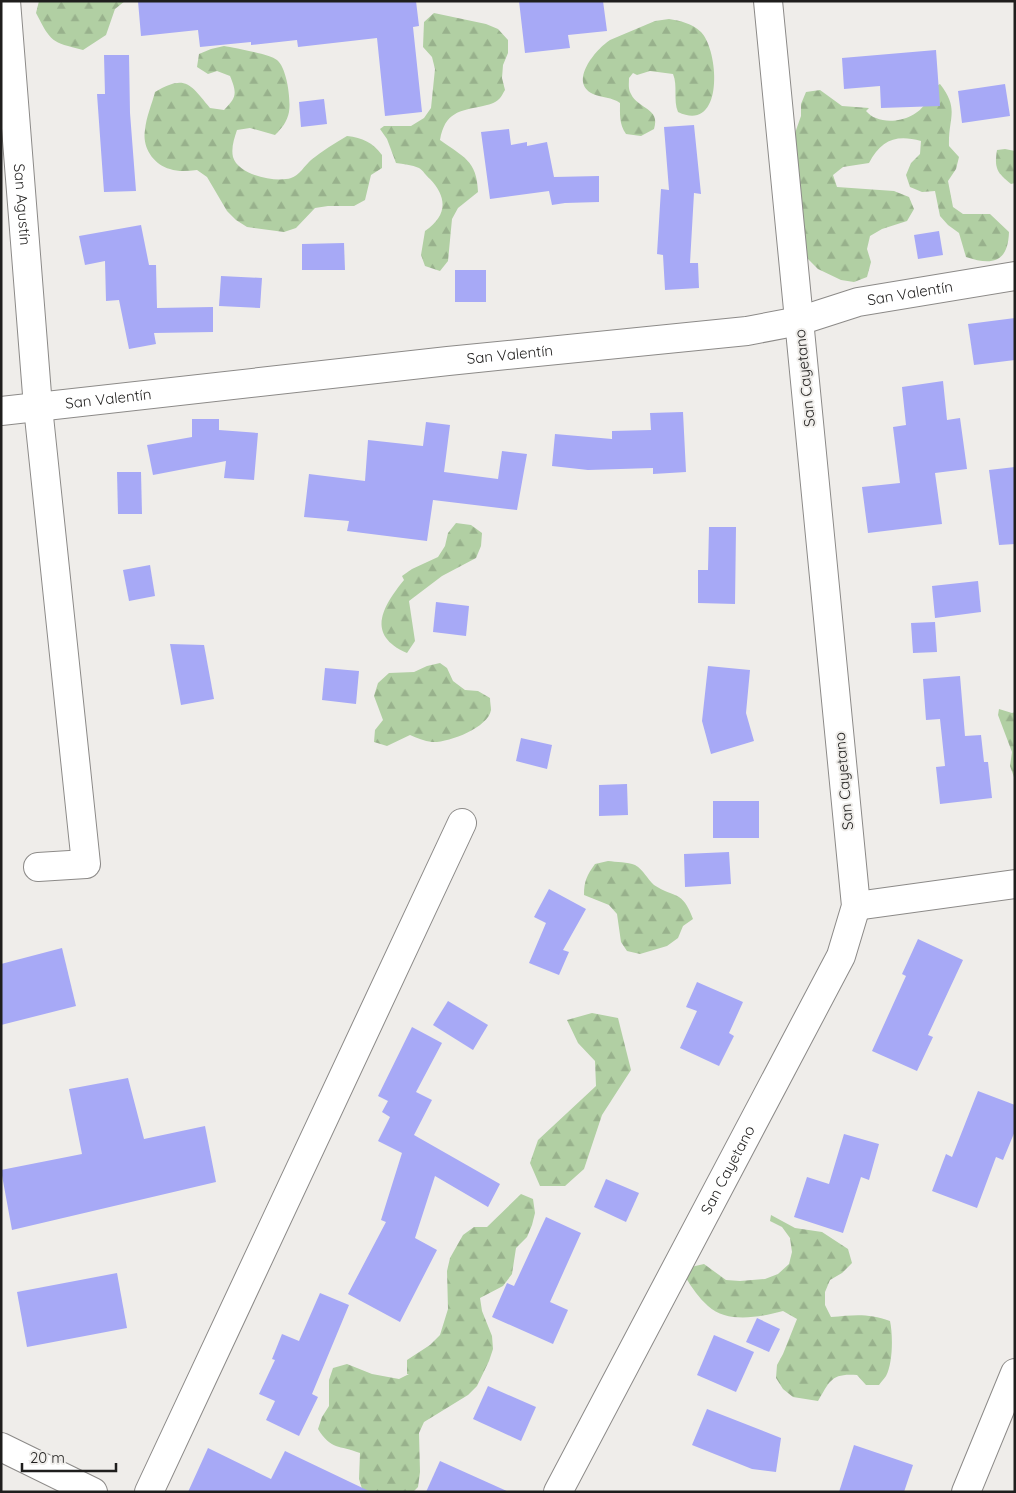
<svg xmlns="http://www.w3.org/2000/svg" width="1016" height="1493" font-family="Quicksand,sans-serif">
  <defs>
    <pattern id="forest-firs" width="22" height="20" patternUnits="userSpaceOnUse" patternTransform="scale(1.25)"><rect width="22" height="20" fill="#b1cfa3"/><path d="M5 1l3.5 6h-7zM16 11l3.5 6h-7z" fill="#98b18c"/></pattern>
  </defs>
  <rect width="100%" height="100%" fill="#efedea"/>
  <!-- forest -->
  <g fill="url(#forest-firs)">
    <path d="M39,1H125L115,9L106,35L83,50C51,42 51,42 36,13Z"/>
    <path d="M434,13L486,24L498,29L508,40V53L503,65L502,78L505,90C503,93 501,98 498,100C495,103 488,105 483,106C459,111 445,112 440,140C463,157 477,160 478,192L458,208L452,219L448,261L440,271L425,266L421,255L425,231C447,216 448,198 430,179C426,176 423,170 419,168C412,165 403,164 396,163L387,139L380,129L384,126H411L424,118L431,108L435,69L432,57L423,47L424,22Z"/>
    <path d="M669,19C680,21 692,23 701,32C719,50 725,134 678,112C673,100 678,86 673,74L650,71L637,75L633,73L629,78C629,84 628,89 631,94C638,109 661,108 654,129L641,136L626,134C619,124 620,114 620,103C612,97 602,98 593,94C568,82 596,49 610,40L655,21Z"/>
    <path d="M224,46C235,48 269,54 277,60C287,68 291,100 289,112C287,122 282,128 275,135L250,128L237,130C234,139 231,148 233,157C238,175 276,183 291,178C299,176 305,165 311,160C322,151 335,143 347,136C363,138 372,142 382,155V168L371,175L365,200L354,206H328L315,208L296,228L284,232L247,227L236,220L227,211L207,177L197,170C188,171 178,172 170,169C153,164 142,147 145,130C146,117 152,104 155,92C186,74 190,84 210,108L224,110C237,97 237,93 230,76L217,71L208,74L197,67L199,54L211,49Z"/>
    <path d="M940,84C960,110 948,117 949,146L959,157L956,169L948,181L953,207L963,214H990L1009,232C1008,262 993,266 966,257L959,233L948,225L940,216L935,191L922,192L910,187L906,175L911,163L920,154L921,141C896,134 881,140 869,163L843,167L833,175L837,187L894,191L909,197L914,209L907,221L882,229L870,236L867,249L871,262L867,277L854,282L841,280L818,269L808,259L793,239L788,153L801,116V104L806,92L820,90L842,106L869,108L866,111C869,114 872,117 876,118C892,125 918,118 926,102C927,98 928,94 929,90Z"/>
    <path d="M1005,149L1015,151V183L1011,184C997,173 994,168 997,150Z"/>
    <path d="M456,523L471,525L482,533L481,546L476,558L442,576L409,601L415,641L407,653C366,635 382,607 404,580L402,576L412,569L438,557L445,546L448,533Z"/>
    <path d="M440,663L447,668L453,681L465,690L478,691L490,698C490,702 491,707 491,710C488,728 448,743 432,742C424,741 417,738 410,735L387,746L374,742L375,730L383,720L374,696L378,683L389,673L414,672L427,666Z"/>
    <path d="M999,709L1012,713L1015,712V780L1010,766L1012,752L998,715Z"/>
    <path d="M608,861C616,862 628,862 635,865C644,870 647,879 654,885C675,899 682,889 693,919L683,926L678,938L667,946L640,954L627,951L621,942L617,914L609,905L584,895C584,881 587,875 595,864Z"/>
    <path d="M592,1013L618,1018L631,1070L602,1115L584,1169L565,1186H540L530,1163L538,1140L596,1086L595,1061L578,1043L567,1020Z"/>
    <path d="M521,1194L533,1199L535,1213L532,1225L527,1237L516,1248L512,1274L503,1286L480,1298L482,1311L492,1336L493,1349L489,1361L477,1386L468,1395L424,1422L419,1433L420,1472L418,1487L413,1492H363L359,1479L360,1453C339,1445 331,1450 318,1429L322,1417L329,1406V1380L333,1368L347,1364L372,1374L399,1379L409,1374H407V1360L430,1345L440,1335L448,1309L447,1271L450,1258L463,1235L474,1227H487Z"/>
    <path d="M771,1215L795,1228L822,1232L848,1249L852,1263L842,1273L830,1280L825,1292V1305L831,1317C854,1315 868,1313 890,1321C893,1335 893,1363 886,1376C884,1379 881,1382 879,1385H866L857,1375C831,1373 830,1381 818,1401L793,1397L783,1389L776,1378L777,1365L783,1354L797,1319L783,1311C760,1317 728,1324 708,1306C699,1298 692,1288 686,1278L691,1267L704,1264L726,1280L740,1281L765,1279L778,1274L789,1264L792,1252L790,1238L782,1227L770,1221Z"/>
  </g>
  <!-- building -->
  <g fill="#a7a9f6">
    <path d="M138,1H416L419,26L413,27L422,112L385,116L377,38L298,47L297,40L251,45V42L200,47L198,30L141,36Z"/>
    <path d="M519,1H603L607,31L568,35L570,48L525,53Z"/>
    <path d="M936,50L940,106L881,108L880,86L844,89L842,58Z"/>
    <path d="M104,55H129L130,113L136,191L104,192L97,94H105Z"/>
    <path d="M1005,84L1010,116L962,123L958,91Z"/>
    <path d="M324,99L327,124L301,127L299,102Z"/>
    <path d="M694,125L701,194L694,193L690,263H698L699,288L665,290L663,255L657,254L661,189L669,190L664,127Z"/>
    <path d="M509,129L511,145L527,142V146L547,142L554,177L599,176V202L565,203L552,205L549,191L490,199L481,132Z"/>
    <path d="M141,225L149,265H156L157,308L213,307V332L154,333L156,344L129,349L119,300L106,301L105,261L85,265L79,236Z"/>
    <path d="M939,231L943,255L918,259L914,235Z"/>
    <path d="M344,243L345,270H302V244Z"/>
    <rect x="455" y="270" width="31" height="32"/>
    <path d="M221,276L262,278L260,308L219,306Z"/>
    <path d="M1015,318V360L974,365L968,324Z"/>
    <path d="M943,381L947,420L960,418L967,469L935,473L942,524L868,533L862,487L900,483L893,427L906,425L902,387Z"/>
    <path d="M683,412L686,472L653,474V468L588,470L552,466L555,434L612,439V431L651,430L650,413Z"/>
    <path d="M192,419H219V430L258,433L254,480L224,478L226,461L153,475L147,445L192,437Z"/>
    <path d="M426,422L450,425L444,472L498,479L502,451L527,454L517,510L433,500L427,541L347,531L349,521L304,517L309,474L365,481L368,440L423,446Z"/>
    <path d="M1015,467V544L999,545L989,470Z"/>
    <path d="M117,472H141L142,514H118Z"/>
    <path d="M709,527H736L735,604L698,603V570H708Z"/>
    <path d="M150,565L155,596L129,601L123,570Z"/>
    <path d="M978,581L981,612L935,618L932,586Z"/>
    <path d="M436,602L469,606L466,636L433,632Z"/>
    <path d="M935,622L937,652L913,653L911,623Z"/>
    <path d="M170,644L204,645L214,699L181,705Z"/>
    <path d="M708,666L750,670L746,713L754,741L711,754L702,721Z"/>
    <path d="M325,668L359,671L356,704L322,700Z"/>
    <path d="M960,676L965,736L981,735L984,762H988L992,798L940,804L936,767L945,766L940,719L926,720L923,679Z"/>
    <path d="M521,738L552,745L547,769L516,761Z"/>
    <path d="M627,784L628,815L599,816V785Z"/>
    <rect x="713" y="801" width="46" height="37"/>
    <path d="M729,852L731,884L685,887L684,854Z"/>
    <path d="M549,889L586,909L563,950L569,952L559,975L529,963L546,923L534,917Z"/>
    <path d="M918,939L963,960L928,1035L933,1037L917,1071L872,1051L906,976L902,974Z"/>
    <path d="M62,948L76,1006L1,1025V964Z"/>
    <path d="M697,982L743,1002L729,1033L734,1036L719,1066L680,1048L697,1011L686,1007Z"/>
    <path d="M448,1001L488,1025L473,1050L433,1025Z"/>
    <path d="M412,1027L442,1043L416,1092L432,1100L414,1135L500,1184L488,1207L435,1176L415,1238L437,1250L400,1322L348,1294L386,1222L381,1220L402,1153L378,1141L390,1117L382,1112L388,1101L378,1096Z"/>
    <path d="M128,1078L144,1139L205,1126L216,1182L12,1230L1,1170L82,1154L69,1089Z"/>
    <path d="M978,1091L1015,1105V1131L1003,1160L996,1157L977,1208L932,1191L946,1154L952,1157Z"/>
    <path d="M844,1134L879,1144L869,1180L861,1177L843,1233L794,1217L807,1177L829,1184Z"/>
    <path d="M606,1179L639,1193L626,1222L594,1207Z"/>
    <path d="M546,1217L581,1233L550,1302L568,1310L553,1344L492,1317L507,1283L514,1286Z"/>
    <path d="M117,1273L127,1328L27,1347L17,1292Z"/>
    <path d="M320,1293L349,1305L312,1394L318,1397L299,1436L266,1420L275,1401L259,1394L275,1360L272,1359L282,1334L299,1341Z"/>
    <path d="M757,1318L780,1329L769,1352L746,1342Z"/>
    <path d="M714,1335L754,1352L736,1392L697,1375Z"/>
    <path d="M488,1386L536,1407L521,1441L473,1419Z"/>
    <path d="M707,1409L781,1438L776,1472L752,1469L692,1445Z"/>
    <path d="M854,1445L913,1465L904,1492H839Z"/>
    <path d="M208,1448L271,1479L285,1451L371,1492H188Z"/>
    <path d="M440,1461L509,1492H426Z"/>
  </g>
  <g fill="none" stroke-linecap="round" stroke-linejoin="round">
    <defs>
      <g id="street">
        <path id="s1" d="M6,1L38,407L86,864L38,867"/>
        <path id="s2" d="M1,411L448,361L747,331L799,321L858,302L1015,276"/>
        <path d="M856,906L1015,884"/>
        <path d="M1,1447L93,1492"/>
        <path d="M149,1492L462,823"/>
        <path id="s3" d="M558,1492L841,956L856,906L768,1"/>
      </g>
      <path id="secondary" d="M966,1492L1015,1373"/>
    </defs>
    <!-- street casing -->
    <use href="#street" stroke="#8c8a88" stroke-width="30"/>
    <!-- secondary casing -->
    <use href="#secondary" stroke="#8c8a88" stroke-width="30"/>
    <!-- street -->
    <use href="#street" stroke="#fff" stroke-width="28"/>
    <!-- secondary -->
    <use href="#secondary" stroke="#fff" stroke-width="28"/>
  </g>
  <g text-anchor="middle" stroke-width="4" stroke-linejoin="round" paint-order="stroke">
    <!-- street labels -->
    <g font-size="15" fill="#1f1e1d" stroke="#efedea">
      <text dy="5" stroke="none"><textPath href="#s1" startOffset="204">San Agustín</textPath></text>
      <text dy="5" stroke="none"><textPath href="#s2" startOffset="918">San Valentín</textPath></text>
      <text dy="5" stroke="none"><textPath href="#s2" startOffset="512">San Valentín</textPath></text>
      <text transform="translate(805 378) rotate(-96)" y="5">San Cayetano</text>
      <text dy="5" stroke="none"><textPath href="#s2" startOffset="108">San Valentín</textPath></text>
      <text transform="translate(844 781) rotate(-95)" y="5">San Cayetano</text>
      <text dy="5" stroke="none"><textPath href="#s3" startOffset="364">San Cayetano</textPath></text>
    </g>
  </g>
  <!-- border -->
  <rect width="1016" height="1493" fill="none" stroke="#1f1e1d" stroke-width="5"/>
  <!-- scale -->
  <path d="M22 1463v8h94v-8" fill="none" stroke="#1f1e1d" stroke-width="2.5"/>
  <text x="30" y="1463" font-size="15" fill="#1f1e1d" stroke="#efedea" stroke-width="4" paint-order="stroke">20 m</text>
</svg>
